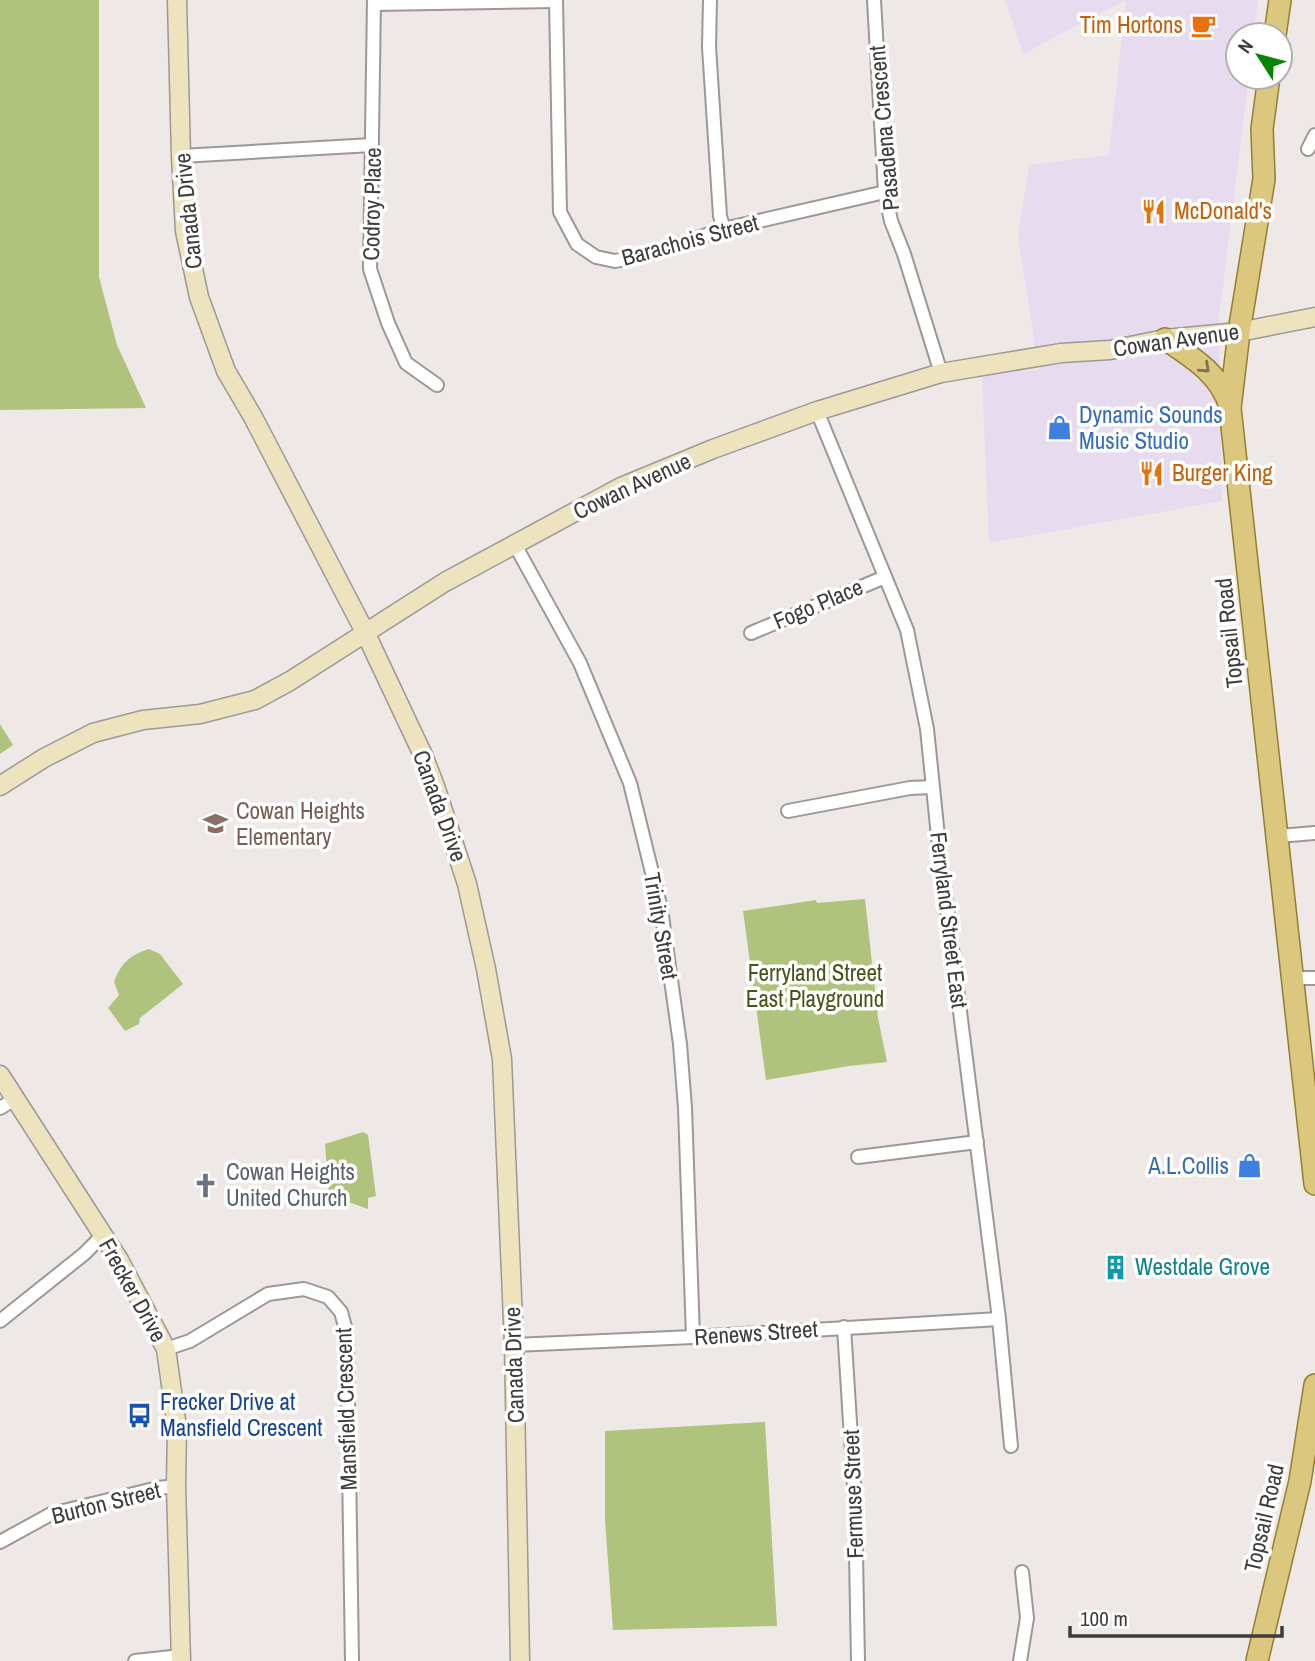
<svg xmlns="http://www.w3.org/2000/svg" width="1315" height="1661" font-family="'Archivo Narrow',sans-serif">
  <rect width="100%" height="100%" fill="#eee9e7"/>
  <!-- commercial -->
  <g fill="#e7dbef">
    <path d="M1005,0H1126L1023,54Z"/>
    <path d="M1126,0H1258L1254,35H1238V77H1249L1219,319L1222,501L989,543L982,373L1039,370L1018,237L1029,165L1109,155Z"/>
  </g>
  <!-- green -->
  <g fill="#b0c37d">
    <path d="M0,0H99V277L117,345L146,408L0,410Z"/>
    <path d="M0,724L13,745L0,754Z"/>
    <path d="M865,899L878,1018L887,1062L849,1066L766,1080L743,911L816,900L817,903Z"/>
    <path d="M149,949L160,954L183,984L140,1018L139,1024L125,1031L108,1008L119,995L114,982C121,963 130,955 149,949Z"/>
    <path d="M363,1132L368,1135L376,1196L368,1198V1209L329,1195L325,1144Z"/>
    <path d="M765,1422L777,1626L613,1630L605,1520V1431Z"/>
  </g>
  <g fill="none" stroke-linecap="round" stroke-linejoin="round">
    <defs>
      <g id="street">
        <path d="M374,0L370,269L388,323L406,363L437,385"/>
        <path d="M556,0L560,212L577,244L596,257L615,261L647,255L724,229L885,192"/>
        <path d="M710,0L709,47L720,216L724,229"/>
        <path d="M874,0L885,192L891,221L904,254L941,373"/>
        <path d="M374,4L556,1"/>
        <path d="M1308,149L1315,135"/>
        <path d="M181,156L372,145"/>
        <path d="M817,411L907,630L927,729L939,846L999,1319L1011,1446"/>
        <path d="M514,543L580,663L630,783L661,909L680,1044L685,1108L693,1337"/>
        <path d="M751,633L885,577"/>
        <path d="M788,811L910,788L932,787"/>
        <path d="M1278,836L1315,833"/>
        <path d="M1294,978H1315"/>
        <path d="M0,1108L15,1099"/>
        <path d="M858,1157L977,1142"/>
        <path d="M0,1321L84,1254L103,1235"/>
        <path d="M844,1327L855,1502L858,1661"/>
        <path d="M514,1345L693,1337L999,1319"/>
        <path d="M166,1349L190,1341L268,1294L304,1289L328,1297L341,1312L347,1334L352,1661"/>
        <path d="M0,1542L51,1514L158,1488L176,1486"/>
        <path d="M135,1661L181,1656"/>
        <path d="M1020,1661L1027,1618L1022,1572"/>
      </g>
      <g id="secondary">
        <path d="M177,0L181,156L185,231L199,297L226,371L253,417L365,632L423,755L435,786L467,884L486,969L502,1059L514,1345L520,1661"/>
        <path d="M0,786L44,758L93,733L143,720L200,714L255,700L290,681L445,582L621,487L713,449L817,411L941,373L1061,353L1110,350L1165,339L1239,332L1315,317"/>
        <path d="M0,1075L119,1260L166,1349L177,1427L176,1486L181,1661"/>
      </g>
      <g id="primary">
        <path d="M1275,35L1280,0"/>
        <path d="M1269,77L1262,129L1264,179L1239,332L1230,408L1315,1184"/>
        <path d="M1165,339C1193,358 1219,373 1230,406"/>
        <path d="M1257,1661L1300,1481L1315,1385"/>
      </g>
    </defs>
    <!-- street casing -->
    <use href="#street" stroke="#9c9896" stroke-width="16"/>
    <!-- secondary casing -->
    <use href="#secondary" stroke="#9c9896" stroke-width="21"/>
    <!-- primary casing -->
    <use href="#primary" stroke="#957e2f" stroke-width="24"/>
    <!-- street -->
    <use href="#street" stroke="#fff" stroke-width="12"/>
    <!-- secondary -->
    <use href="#secondary" stroke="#ede3be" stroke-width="18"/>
    <!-- primary -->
    <use href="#primary" stroke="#dcc77e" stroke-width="21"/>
  </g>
  <!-- one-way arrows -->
  <defs><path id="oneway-chevron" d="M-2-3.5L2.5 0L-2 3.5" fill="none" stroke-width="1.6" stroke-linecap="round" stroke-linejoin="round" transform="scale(1.75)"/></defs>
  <use stroke="#7d7456" href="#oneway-chevron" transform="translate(1205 368) rotate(43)"/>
  <!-- icons -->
  <defs>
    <symbol id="cafe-bare" viewBox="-9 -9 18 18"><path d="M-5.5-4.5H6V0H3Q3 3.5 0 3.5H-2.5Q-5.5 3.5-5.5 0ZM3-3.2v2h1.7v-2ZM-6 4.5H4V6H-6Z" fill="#e8710a" stroke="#fff" stroke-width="2.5" paint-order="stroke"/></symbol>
    <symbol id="restaurant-bare" viewBox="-9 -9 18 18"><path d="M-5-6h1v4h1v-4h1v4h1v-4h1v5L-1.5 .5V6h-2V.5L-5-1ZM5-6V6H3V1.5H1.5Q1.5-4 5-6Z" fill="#e8710a" stroke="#fff" stroke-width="2.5" paint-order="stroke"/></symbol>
    <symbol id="shop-bare" viewBox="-9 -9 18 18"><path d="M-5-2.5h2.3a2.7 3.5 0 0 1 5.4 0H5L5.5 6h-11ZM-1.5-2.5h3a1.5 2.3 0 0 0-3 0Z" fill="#3f7fe0" stroke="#fff" stroke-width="2.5" paint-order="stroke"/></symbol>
    <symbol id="school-bare" viewBox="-9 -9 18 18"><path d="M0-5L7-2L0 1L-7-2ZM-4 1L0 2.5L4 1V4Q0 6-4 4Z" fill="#8d6e63" stroke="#fff" stroke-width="2.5" paint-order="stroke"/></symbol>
    <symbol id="church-bare" viewBox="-9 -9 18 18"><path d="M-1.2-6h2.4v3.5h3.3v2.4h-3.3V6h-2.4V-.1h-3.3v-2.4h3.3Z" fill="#6b7280" stroke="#fff" stroke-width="2.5" paint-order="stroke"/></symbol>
    <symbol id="building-bare" viewBox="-9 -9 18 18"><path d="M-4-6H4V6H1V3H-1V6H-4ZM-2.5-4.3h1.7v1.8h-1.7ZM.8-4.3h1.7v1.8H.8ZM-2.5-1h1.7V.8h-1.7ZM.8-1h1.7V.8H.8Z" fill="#0f9aa8" stroke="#fff" stroke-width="2.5" paint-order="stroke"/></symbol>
    <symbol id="bus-bare" viewBox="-9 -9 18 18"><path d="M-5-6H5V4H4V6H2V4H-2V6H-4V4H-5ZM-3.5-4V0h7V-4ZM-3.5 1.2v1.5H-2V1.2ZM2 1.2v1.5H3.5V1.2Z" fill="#1a4fb4" stroke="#fff" stroke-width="2.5" paint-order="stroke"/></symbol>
  </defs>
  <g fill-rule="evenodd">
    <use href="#cafe-bare" x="1186" y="8" width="35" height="35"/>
    <use href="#restaurant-bare" x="1136" y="194" width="35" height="35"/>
    <use href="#shop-bare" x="1042" y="410" width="35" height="35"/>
    <use href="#restaurant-bare" x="1134" y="456" width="35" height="35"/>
    <use href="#school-bare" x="198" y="806" width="35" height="35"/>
    <use href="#shop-bare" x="1232" y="1148" width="35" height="35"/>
    <use href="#church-bare" x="188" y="1168" width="35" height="35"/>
    <use href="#building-bare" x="1098" y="1250" width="35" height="35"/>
    <use href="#bus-bare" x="122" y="1398" width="35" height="35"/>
  </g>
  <g text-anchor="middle" stroke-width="7" stroke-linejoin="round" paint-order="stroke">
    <!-- food labels -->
    <g font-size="23" fill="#c56008" stroke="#fff" text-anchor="start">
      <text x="1183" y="33" text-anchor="end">Tim Hortons</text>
      <text x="1174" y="219">McDonald's</text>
      <text x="1172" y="481">Burger King</text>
    </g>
    <!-- street labels -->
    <g font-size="23" fill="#3e3d3c" stroke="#fff">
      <text transform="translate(884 128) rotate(-95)" y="8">Pasadena Crescent</text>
      <text transform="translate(372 204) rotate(-89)" y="8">Codroy Place</text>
      <text transform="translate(188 211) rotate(-96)" y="8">Canada Drive</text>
      <text transform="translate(690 240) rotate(-15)" y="8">Barachois Street</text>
      <text transform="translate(1176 340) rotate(-8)" y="8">Cowan Avenue</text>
      <text transform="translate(632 486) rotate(-25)" y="8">Cowan Avenue</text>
      <text transform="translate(818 604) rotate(-23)" y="8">Fogo Place</text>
      <text transform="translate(1229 633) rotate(-96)" y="8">Topsail Road</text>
      <text transform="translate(440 806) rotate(70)" y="8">Canada Drive</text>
      <text transform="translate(949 920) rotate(83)" y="8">Ferryland Street East</text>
      <text transform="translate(661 926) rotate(80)" y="8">Trinity Street</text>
      <text transform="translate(133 1290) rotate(61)" y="8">Frecker Drive</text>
      <text transform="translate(756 1333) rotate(-4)" y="8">Renews Street</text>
      <text transform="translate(514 1365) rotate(-92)" y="8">Canada Drive</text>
      <text transform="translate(346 1409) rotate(-92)" y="8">Mansfield Crescent</text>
      <text transform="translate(853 1494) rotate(-92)" y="8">Fermuse Street</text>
      <text transform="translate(106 1503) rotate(-14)" y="8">Burton Street</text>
      <text transform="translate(1264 1518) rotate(-77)" y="8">Topsail Road</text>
    </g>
    <!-- shop labels -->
    <g font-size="23" fill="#366cbe" stroke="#fff" text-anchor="start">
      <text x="1079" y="423">Dynamic Sounds<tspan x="1079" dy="26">Music Studio</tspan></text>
      <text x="1229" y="1174" text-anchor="end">A.L.Collis</text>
    </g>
    <!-- education labels -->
    <g font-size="23" fill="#785e54" stroke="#fff" text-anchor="start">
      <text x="236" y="819">Cowan Heights<tspan x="236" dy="26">Elementary</tspan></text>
    </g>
    <!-- park labels -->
    <g font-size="23" fill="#485519" stroke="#fff">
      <text x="815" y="981">Ferryland Street<tspan x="815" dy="26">East Playground</tspan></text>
    </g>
    <!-- worship labels -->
    <g font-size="23" fill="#5b616d" stroke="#fff" text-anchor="start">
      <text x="226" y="1180">Cowan Heights<tspan x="226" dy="26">United Church</tspan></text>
    </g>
    <!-- culture labels -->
    <g font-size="23" fill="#0d838f" stroke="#fff" text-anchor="start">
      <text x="1135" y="1275">Westdale Grove</text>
    </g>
    <!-- transit labels -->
    <g font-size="23" fill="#164399" stroke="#fff" text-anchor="start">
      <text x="160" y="1410">Frecker Drive at<tspan x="160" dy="26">Mansfield Crescent</tspan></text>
    </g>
  </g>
  <!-- north arrow -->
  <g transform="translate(1259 56) rotate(306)"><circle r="33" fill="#ffffff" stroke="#b2b1b1" stroke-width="2"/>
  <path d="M0-5L12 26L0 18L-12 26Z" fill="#048504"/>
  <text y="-10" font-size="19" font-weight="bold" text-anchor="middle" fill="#3e3d3c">N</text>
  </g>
  <!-- scale -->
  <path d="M1070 1626v10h212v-10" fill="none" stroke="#3e3d3c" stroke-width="3.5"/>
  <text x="1080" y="1626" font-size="21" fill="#3e3d3c" stroke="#ffffff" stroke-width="5" paint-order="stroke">100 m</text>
</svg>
